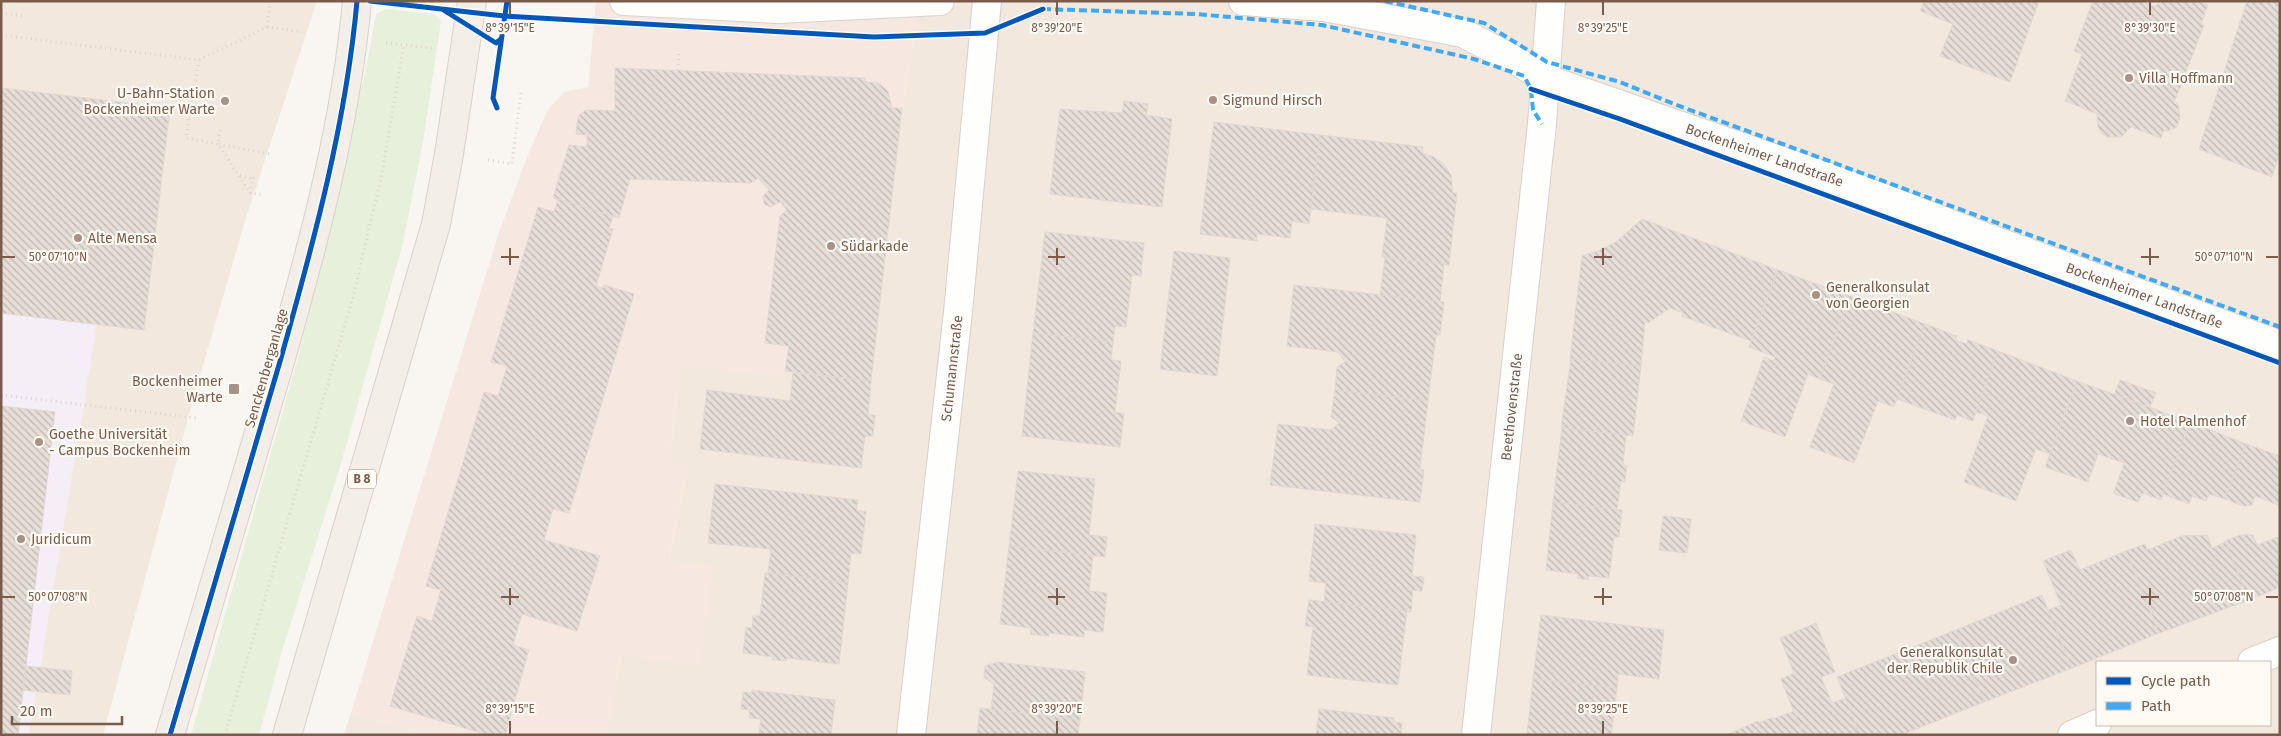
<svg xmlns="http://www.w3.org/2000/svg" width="2281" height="736" font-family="'Fira Sans',sans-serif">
  <defs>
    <pattern id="building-back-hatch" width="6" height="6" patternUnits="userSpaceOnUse" patternTransform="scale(1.25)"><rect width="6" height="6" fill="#e6ded7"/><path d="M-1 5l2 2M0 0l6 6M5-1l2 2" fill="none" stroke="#bfb7b1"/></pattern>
  </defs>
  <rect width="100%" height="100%" fill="#f9f5f0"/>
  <!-- residential -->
  <g fill="#f2e8de" fill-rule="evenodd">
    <path d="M1,1H317L245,221L191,407L103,735H1Z"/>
    <path d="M921,1H2280V735H606L621,655L700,664L669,562L688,464L669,463L681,365L784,376L785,371L871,381L902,108ZM2097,662H2270V725H2097Z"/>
    <path d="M351,713L425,735H344Z"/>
  </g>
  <!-- commercial -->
  <path fill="#f6e8e1" d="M596,1H921L902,108L871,381L785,371L784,376L681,366L669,462L688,464L669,561L712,566L700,665L621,655L606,735H425L351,713L499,232L529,152L547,111L564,92L588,87Z"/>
  <!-- education -->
  <path fill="#f6eef6" d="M1,88L170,108L126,149L29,735H1Z"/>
  <!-- green -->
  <path fill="#e7f0db" d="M386,9L434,14L441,21L423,142L403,243L340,467L282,651L259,735H191L298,357L331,225L369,53L376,14Z"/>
  <!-- building -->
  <g fill="url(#building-back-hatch)" stroke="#e2d8d2">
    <path d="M1924,1H2039L2010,82L1940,56L1953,24L1920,11Z"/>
    <path d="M2093,1H2141L2156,7L2159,1H2198L2208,5L2201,24L2204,25L2174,103L2178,104L2180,117L2177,127L2167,131L2164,130L2161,138L2131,127L2121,137H2108L2102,134L2098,127L2097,114L2065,101L2082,54L2074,51Z"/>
    <path d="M2247,1H2280V151L2272,177L2199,149Z"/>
    <path d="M615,68L865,78V82L878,83L888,91L892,108H902L871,381L785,371L789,346L765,343L780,216L787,210L780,202L770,207L764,204L763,196L769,190L758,178L751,183L630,179L619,218L553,198L569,145L587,147V135L576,134L578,116L586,110L615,111Z"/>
    <path d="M1,88L170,108L144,330L1,313Z"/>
    <path d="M1124,101L1148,104L1146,115L1172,119L1162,207L1050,194L1060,109L1122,113Z"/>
    <path d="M1214,122L1320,135L1309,224L1292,221L1290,238L1257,234V241L1200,234Z"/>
    <path d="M1320,135L1423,147L1422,153L1434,157L1443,163L1451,175L1453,193H1457L1449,265L1382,257L1387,218L1311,209Z"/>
    <path d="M558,199L613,216L609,228L613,229L596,286L603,288L604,285L634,294L569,513L553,509L544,540L600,556L577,631L522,614L513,645L529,650L505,735H488L390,706L417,616L432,621L441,590L426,586L484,392L498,396L507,366L491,362L538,207L554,212Z"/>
    <path d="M1642,219L1778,270L1751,341L1682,316L1683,313L1670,308L1648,323L1645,322L1641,366L1570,359L1582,256L1598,251L1616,242Z"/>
    <path d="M1045,232L1144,243L1141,276L1132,275L1126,327L1115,326L1113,342L1033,333Z"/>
    <path d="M1174,251L1230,258L1217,376L1160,369Z"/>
    <path d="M1385,258L1444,264L1440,302L1380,295Z"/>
    <path d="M1778,270L1850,296L1820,379L1808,374L1785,437L1741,421L1764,357L1773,361L1775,357L1749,347Z"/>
    <path d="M1294,285L1444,302L1440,335H1436L1428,401L1335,390L1337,367L1345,362L1338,352L1287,346Z"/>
    <path d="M1850,296L1925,324L1894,407L1878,401L1854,463L1810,447L1834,384L1820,379Z"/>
    <path d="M1925,324L1957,336L1955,340L1967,344L1968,340L1998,351L1973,421L1957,415L1955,420L1897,399Z"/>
    <path d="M1033,333L1113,342L1111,360L1121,361L1115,412L1124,414L1120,447L1022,436Z"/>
    <path d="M1998,351L2077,381L2050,454L2036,449L2016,501L1964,482L1988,416L1976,412Z"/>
    <path d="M1571,359L1641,366L1633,436L1561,428Z"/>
    <path d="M793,373L871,381L868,415H875L873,436H865L861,468L700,449L707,390L790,401Z"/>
    <path d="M2120,380L2156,393L2150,407L2114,394Z"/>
    <path d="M2077,381L2190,422L2161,500L2143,493L2138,502L2115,494L2114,492L2124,463L2098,454L2088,482L2045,467Z"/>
    <path d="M1335,390L1428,401L1420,469L1424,470L1420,502L1270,485L1278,424L1331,430L1339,423L1331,417Z"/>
    <path d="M1,406L55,412L18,735H1Z"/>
    <path d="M2190,422L2246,444L2225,499L2209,494L2206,501L2192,496L2189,504L2163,494Z"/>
    <path d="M1562,428L1626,435L1623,465L1627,466L1625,482L1621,481L1617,510L1553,502Z"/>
    <path d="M2246,444L2280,456V499L2278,505L2255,496L2252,505L2243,506L2225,499Z"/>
    <path d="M1018,471L1095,479L1089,535L1107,537L1105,557L1009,546Z"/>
    <path d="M715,484L858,500L856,510L866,512L861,554L851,553L848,583L768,573L771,549L708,543Z"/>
    <path d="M1553,502L1622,510L1619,537H1614L1609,578L1589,576L1588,580L1577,578L1578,574L1546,570Z"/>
    <path d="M1663,516L1691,519L1687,553L1659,550Z"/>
    <path d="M1315,524L1416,535L1412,576L1424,577L1422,591L1413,590L1411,612L1324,602L1326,583L1309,581Z"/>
    <path d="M2207,535L2212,548L2226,542L2249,600L2159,633L2126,551L2145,544L2147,550L2182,536Z"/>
    <path d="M2240,535H2253L2257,545L2278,537L2280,587L2249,600L2225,541Z"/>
    <path d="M1009,546L1093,556L1089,591L1107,593L1103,632L1085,630L1084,637L1049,633V636L1030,634L1031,628L1000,624Z"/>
    <path d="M2071,550L2080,570L2126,551L2159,633L2072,668L2048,610L2061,605L2043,561Z"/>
    <path d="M765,573L848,583L839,664L787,658L786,661L772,660L773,657L743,653L746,627L752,628L753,616H760Z"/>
    <path d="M2042,595L2072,668L1984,702L1956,630Z"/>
    <path d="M1309,600L1407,611L1398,685L1307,675L1313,627L1305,626Z"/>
    <path d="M1541,615L1664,630L1659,679L1618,674L1617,688L1533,679Z"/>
    <path d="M1816,623L1835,672L1821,677L1832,703L1846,698L1860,735H1803L1781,679L1794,673L1780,638Z"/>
    <path d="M1956,630L1984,702L1901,735H1860L1837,677Z"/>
    <path d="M997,662L1085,672L1080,720L991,709L994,685L984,677L985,666Z"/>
    <path d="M26,666L72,671L70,695L23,690Z"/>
    <path d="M1533,679L1617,688L1611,735H1527Z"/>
    <path d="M752,690L835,700L831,735H759L761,719L749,718L750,710L741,709L743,692L752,693Z"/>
    <path d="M980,708L1080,720L1078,735H977Z"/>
    <path d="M1319,709L1394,718V722L1402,723L1401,735H1316Z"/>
    <path d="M1794,711L1803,735H1726L1758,721L1759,723L1773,717V719Z"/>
  </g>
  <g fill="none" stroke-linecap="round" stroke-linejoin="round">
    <defs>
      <g id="street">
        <path d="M2252,662L2280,651"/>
        <path id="s1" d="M911,735L958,312L987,1"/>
        <path id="s2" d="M1476,735L1542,124L1551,1"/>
        <path d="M2072,735L2097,724"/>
      </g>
      <g id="secondary">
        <path d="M624,1L779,9L940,1"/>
        <path id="s3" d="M1243,1L1324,7L1463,33L1520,63L1546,79L1834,179L1985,237L2280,345"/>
      </g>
      <g id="primary">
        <path d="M170,735C206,609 245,484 281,358C314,241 346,123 357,1"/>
        <path d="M287,735L436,224L449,154L472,1"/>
      </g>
    </defs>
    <!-- street casing -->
    <use href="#street" stroke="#d7d1cb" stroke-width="30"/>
    <!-- secondary casing -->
    <use href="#secondary" stroke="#d9d2cb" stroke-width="30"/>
    <!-- primary casing -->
    <use href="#primary" stroke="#dad1cc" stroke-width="30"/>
    <!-- path -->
    <g stroke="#dcd5d0" stroke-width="3" stroke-dasharray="1 4" stroke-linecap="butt">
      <path d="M24,1L27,2"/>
      <path d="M1,13L25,16"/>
      <path d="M267,27L302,32"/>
      <path d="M1,35L199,60L267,27L270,1"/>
      <path d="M386,43L432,48"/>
      <path d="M199,60L186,138L218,144L250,193L261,195"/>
      <path d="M678,70L679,52"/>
      <path d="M220,130L218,144L270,154"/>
      <path d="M488,160L512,164L521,92"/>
      <path d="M240,176L253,179"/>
      <path d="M250,193L254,174"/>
      <path d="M1,395L196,418"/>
      <path d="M225,735L353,297L382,173L404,44"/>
    </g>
    <!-- street -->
    <use href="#street" stroke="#fefefd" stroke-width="28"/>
    <!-- secondary -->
    <use href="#secondary" stroke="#fefefd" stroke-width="28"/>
    <!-- primary -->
    <use href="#primary" stroke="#f3eee8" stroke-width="28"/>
    <!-- quiet -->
    <g stroke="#3fa9f5" stroke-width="4" stroke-dasharray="8 4" stroke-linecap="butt">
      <path d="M1385,1L1484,23L1547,62L1620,82L1674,104L2280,327"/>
      <path d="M1043,9L1195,14L1322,25L1474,59L1524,76L1531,89L1533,110L1542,124"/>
    </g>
    <defs>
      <g id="cycleway">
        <path d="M370,1L504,16L874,37L985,33L1043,9"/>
        <path d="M445,11L496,43L501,39"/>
        <path d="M1531,89L1620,119L2280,363"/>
        <path d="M497,108L493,98L507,1"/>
        <path d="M170,735C206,609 245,484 281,358C314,241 346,123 357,1"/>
      </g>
    </defs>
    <!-- cycleway casing -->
    <use href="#cycleway" stroke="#fffaf3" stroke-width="8"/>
    <!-- cycleway -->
    <use href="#cycleway" stroke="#0057b8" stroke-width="5"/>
  </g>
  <!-- ticks -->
  <path fill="none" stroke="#7a5c4d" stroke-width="2" d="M510,2V15M1057,2V15M1603,2V15M2150,2V15M510,248V265M1057,248V265M1603,248V265M2150,248V265M2,257H15M501,257H519M1048,257H1065M1594,257H1612M2141,257H2159M2266,257H2278M510,588V605M1057,588V605M1603,588V605M2150,588V605M2,597H15M501,597H519M1048,597H1065M1594,597H1612M2141,597H2159M2266,597H2278M510,721V734M1057,721V734M1603,721V734"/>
  <!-- markers -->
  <g fill="#a69286" stroke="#fffaf3" stroke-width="2">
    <circle cx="2129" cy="78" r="5"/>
    <circle cx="1213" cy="100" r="5"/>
    <circle cx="225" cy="101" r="5"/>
    <circle cx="78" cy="238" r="5"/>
    <circle cx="831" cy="246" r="5"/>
    <circle cx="1816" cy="295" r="5"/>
    <rect x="228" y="383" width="12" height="12" rx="2.5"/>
    <circle cx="2130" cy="421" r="5"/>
    <circle cx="39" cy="442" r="5"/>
    <circle cx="21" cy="539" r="5"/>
    <circle cx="2013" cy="660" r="5"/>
  </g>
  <g text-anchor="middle" stroke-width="4.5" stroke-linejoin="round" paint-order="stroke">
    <!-- shield labels -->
    <rect fill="#fffaf3" stroke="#a28b7f" stroke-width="1" x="348" y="469.5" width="28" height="19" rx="4"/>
    <g font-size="12" font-weight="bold" fill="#7a5c4d">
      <text x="362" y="483">B 8</text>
    </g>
    <!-- poi labels -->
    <g font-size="14" fill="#7a5c4d" stroke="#fffaf3" text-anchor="start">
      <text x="2139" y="83">Villa Hoffmann</text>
      <text x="215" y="98" text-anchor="end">U-Bahn-Station<tspan x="215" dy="16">Bockenheimer Warte</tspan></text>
      <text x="1223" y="105">Sigmund Hirsch</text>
      <text x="88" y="243">Alte Mensa</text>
      <text x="841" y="251">Südarkade</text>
      <text x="1826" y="292">Generalkonsulat<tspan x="1826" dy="16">von Georgien</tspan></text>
      <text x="223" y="386" text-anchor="end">Bockenheimer<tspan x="223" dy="16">Warte</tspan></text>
      <text x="2140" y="426">Hotel Palmenhof</text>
      <text x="49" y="439">Goethe Universität<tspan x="49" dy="16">- Campus Bockenheim</tspan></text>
      <text x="31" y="544">Juridicum</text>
      <text x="2003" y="657" text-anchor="end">Generalkonsulat<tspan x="2003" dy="16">der Republik Chile</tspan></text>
    </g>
    <!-- street labels -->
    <g font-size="14" fill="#7a5c4d" stroke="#fffaf3">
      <text dy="5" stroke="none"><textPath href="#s3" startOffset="549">Bockenheimer Landstraße</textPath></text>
      <text dy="5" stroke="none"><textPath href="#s3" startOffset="954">Bockenheimer Landstraße</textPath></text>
      <text transform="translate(266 368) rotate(-74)" y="5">Senckenberganlage</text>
      <text dy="5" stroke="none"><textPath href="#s1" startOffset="369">Schumannstraße</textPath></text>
      <text dy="5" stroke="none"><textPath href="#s2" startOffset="330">Beethovenstraße</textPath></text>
    </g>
  </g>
  <g font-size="12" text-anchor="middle" fill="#7a5c4d" stroke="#fffaf3" stroke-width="4.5" stroke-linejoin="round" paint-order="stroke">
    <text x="510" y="32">8°39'15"E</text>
    <text x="1057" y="32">8°39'20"E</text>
    <text x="1603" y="32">8°39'25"E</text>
    <text x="2150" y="32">8°39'30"E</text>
    <text x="58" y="261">50°07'10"N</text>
    <text x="2224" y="261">50°07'10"N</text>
    <text x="58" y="601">50°07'08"N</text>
    <text x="2224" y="601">50°07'08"N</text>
    <text x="510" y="713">8°39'15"E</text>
    <text x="1057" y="713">8°39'20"E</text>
    <text x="1603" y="713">8°39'25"E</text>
  </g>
  <!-- border -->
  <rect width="2281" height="736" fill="none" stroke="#7a5c4d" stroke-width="5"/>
  <!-- legend -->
  <rect x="2096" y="661" width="175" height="65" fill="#fffaf3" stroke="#cabbb1"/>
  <rect x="2106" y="677" width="25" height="8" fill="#0057b8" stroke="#cabbb1"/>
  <text x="2141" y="686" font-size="15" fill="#7a5c4d">Cycle path</text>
  <rect x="2106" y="702" width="25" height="8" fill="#3fa9f5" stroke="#cabbb1"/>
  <text x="2141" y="711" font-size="15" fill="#7a5c4d">Path</text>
  <!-- scale -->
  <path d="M12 716v8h110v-8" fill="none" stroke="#7a5c4d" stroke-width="2.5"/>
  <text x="20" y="716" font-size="15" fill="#7a5c4d" stroke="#fffaf3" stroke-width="4" paint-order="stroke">20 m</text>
</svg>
